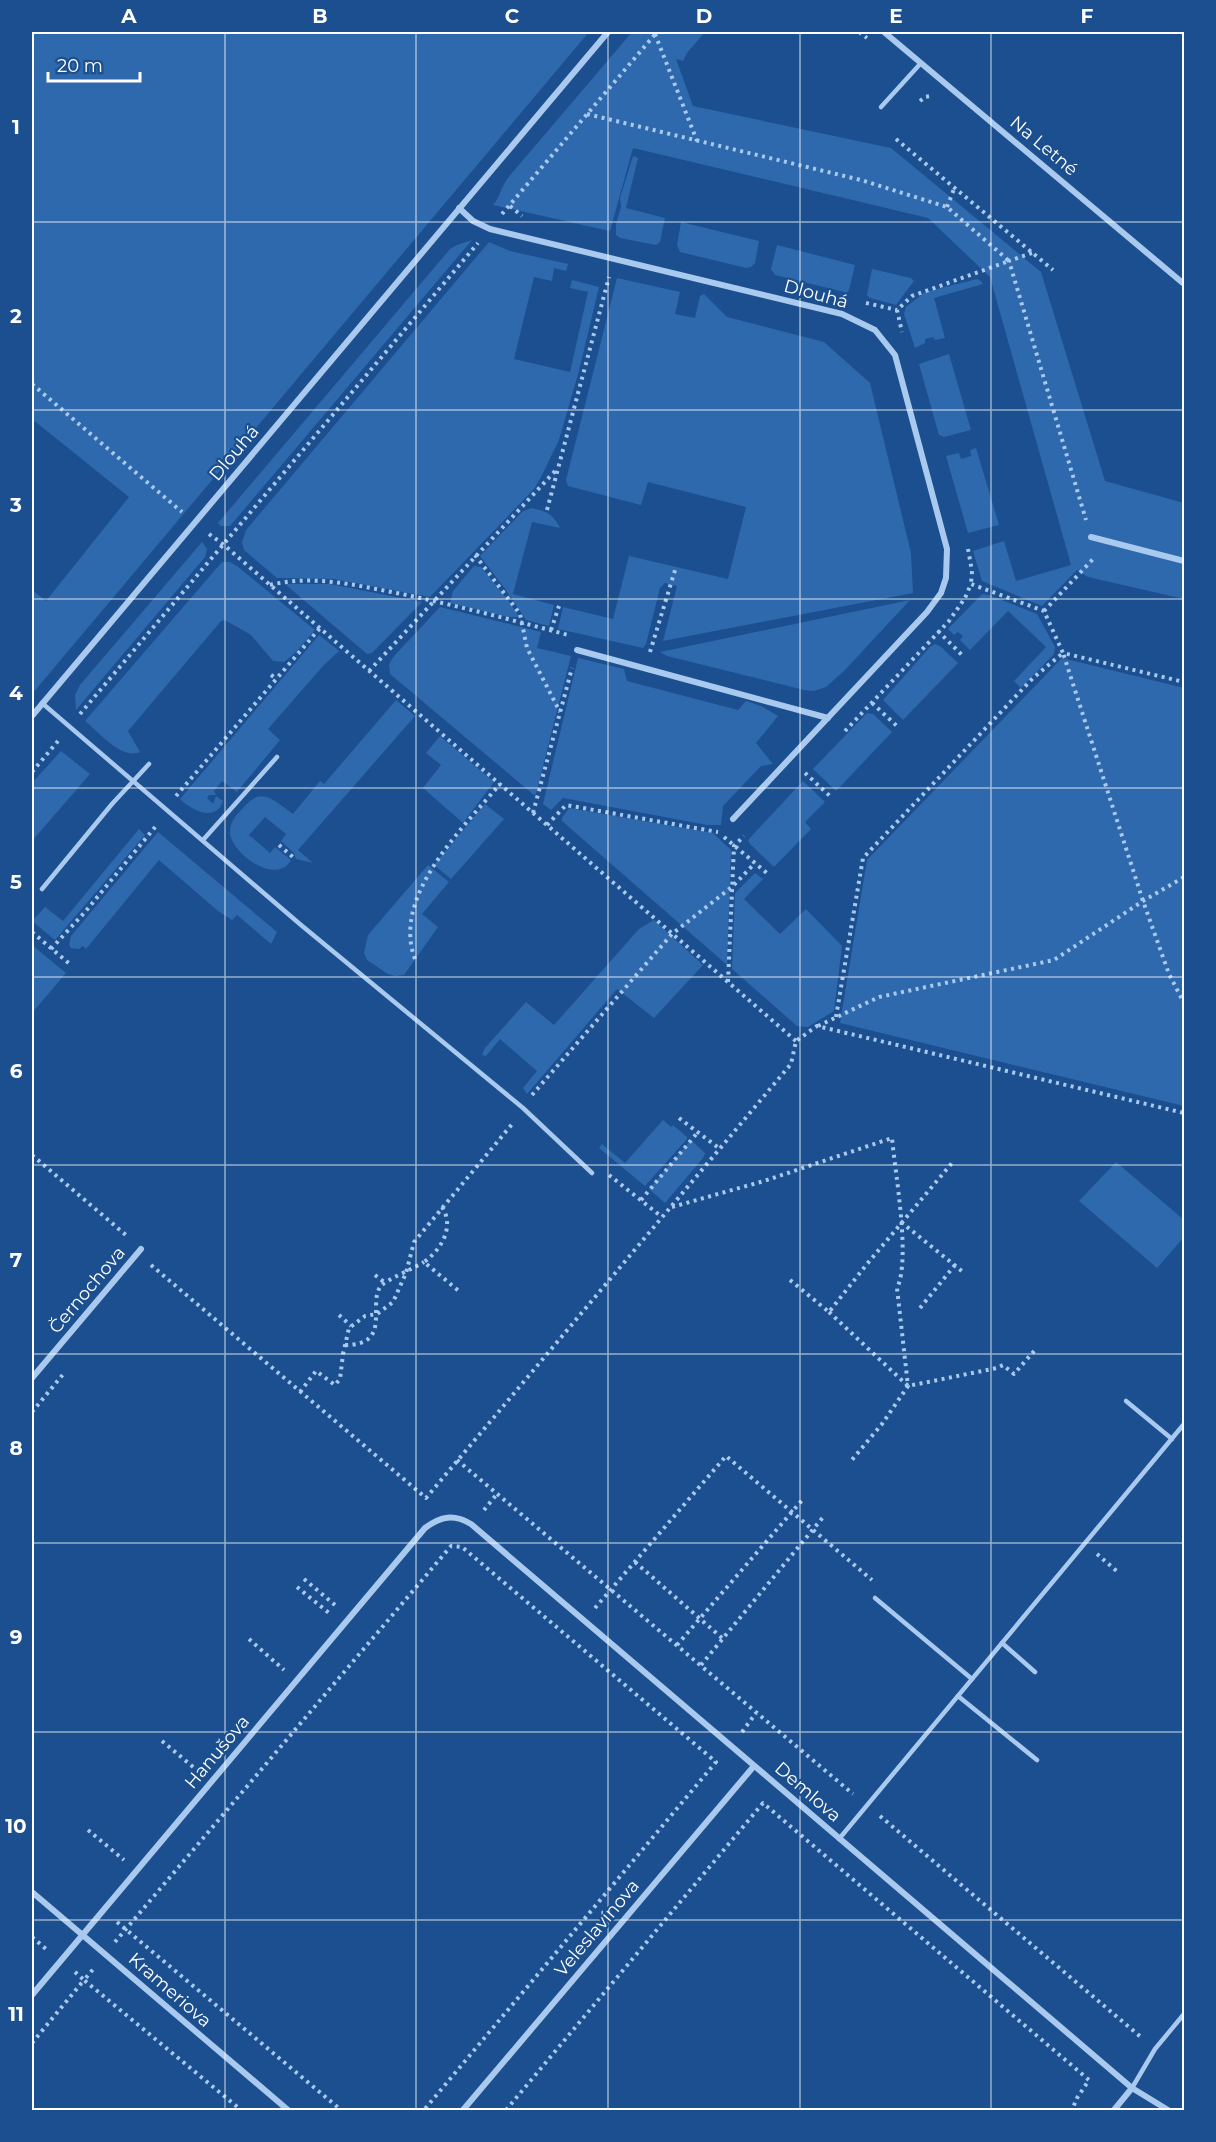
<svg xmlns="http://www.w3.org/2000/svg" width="1216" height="2142" font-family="Montserrat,sans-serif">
  <rect width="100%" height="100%" fill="#1b4f8f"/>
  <!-- green -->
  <g fill="#2e69ad">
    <path d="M32,32H589L32,694V590L46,601L129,497L32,419Z"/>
    <path d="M632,32H705L687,53L683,61L676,59L693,106L891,148L1041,272L1105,481L1184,503V599L1088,577L1077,570L1042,606L982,581L973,551L1004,541L1016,581L1071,565L990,277L928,218L633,148L610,231L493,205C500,197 501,188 507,179Z"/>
    <path d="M633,156L638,158L626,208L665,218L660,242L656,245L620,238L616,235V224L621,207L620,198Z"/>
    <path d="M681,222L759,241L755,263L751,267L746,268L680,252L677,245Z"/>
    <path d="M472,240L236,519L230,526H221L218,523L450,249L457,245Z"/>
    <path d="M489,242L510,251L568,264L566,271L554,268L552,281L534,277L514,359L570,372L588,292L570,288L572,280L599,287L579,371L559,440L541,477L534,489L430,597L334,579L277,578L244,550L242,542L246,530Z"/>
    <path d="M777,245L855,265L849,290L847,293L844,292L775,275L771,269Z"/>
    <path d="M872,269L911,278L914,281L896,305L870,298L867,295Z"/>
    <path d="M617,278L680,292L675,314L695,318L700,296L704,294L727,317L824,342L870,383L911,553L913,593L663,641L677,586L665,583L660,588L646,644L643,648L558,629L563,607L613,619L629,556L728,579L746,507L648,482L641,505L568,486L566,480Z"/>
    <path d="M977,279L981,281L983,284L934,298L945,338L935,340L933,337L925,339V343L915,348L904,314L906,307L925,292Z"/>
    <path d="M949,354L971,430L944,437L939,435L919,364Z"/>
    <path d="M976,448L999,525L968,533L946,456L959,453L961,459L971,456L970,450Z"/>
    <path d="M531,508C547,511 553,514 560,528L532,522L513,594L554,605L549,626L526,620L506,590L480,556L522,512Z"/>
    <path d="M202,542L207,549L205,557L76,710L75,695L80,685Z"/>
    <path d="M222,562H230L237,566L315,630L296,652L284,662L273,661L251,635L225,620L221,621L128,731L140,752C121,760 99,732 85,721Z"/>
    <path d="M474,566L481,567L508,600L519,617H508L450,603L453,591Z"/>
    <path d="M285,584H330L422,602L372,653L367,654Z"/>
    <path d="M982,594L989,595L1037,614L1055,647L1054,654L1021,688L1014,681L1046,647L1008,611L970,650L960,640L963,636L958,632L954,635L948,629Z"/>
    <path d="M910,600L844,671L826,687L814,691L804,690L667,656L660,652Z"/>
    <path d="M440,607L541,632L537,648L571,656L536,794L534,795L390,674L389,664L394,656Z"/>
    <path d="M319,635L339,651L323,666L268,729L280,740L237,792L222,781L214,791L216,795H209L207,798L213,804L216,796L223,801C216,823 191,810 180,799Z"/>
    <path d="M935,644L940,646L958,663L903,720L883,700L930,647Z"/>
    <path d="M578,658L624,669L627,681L738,710L746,701L761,706L778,716L756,743L773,764L761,766L723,806L721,825H707L563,798L551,810L543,804Z"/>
    <path d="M1062,658L1184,688V1106L840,1023L867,860Z"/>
    <path d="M396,700L415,716L298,850L313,863L296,859L294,853L281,841L286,834L265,817L249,835L270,853L275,847L291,860C276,887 230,852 230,832C230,822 236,815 243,808C262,785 274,801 293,814L320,781L324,784Z"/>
    <path d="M867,713L873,714L892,732L836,791L813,769Z"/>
    <path d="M440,736L494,782L463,823L423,788L441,765L426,753Z"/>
    <path d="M61,751L90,774L32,841V783Z"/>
    <path d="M803,781L825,802L805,822L811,829L774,867L750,844L748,840Z"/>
    <path d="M485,804L504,819L451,879L434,865Z"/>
    <path d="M569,808L713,833L731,850L727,965L562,821V818Z"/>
    <path d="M139,829L145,835L55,940L32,921L45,907L63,921Z"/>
    <path d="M158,832L277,932L271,944L237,915L232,920L218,911L159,860L86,949L83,946L79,949L71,948L69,945L71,936Z"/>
    <path d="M428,865L449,882L422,914L438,927L404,975L395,976L388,974L367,960L364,953L368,935Z"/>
    <path d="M755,873L763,879L744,899L780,934L806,909L842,946L834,1011L808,1027L797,1026L732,969L735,893Z"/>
    <path d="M654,920L703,965L654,1018L617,989L527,1094L523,1088L537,1071L500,1039L486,1056L482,1055L485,1048L526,1002L554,1025L639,929Z"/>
    <path d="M32,945L66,973L32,1013Z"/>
    <path d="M663,1120L671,1127L673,1125L687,1137V1139L645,1186L599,1148L602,1144L625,1163Z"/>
    <path d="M691,1140L705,1153L703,1158L665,1203L649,1189Z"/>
    <path d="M1116,1162L1184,1220V1237L1157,1268L1079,1201Z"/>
  </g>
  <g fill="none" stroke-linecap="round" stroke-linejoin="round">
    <!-- path -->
    <g stroke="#a9c9ee" stroke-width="4" stroke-dasharray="3 4.5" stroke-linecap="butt">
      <path d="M859,32L867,38"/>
      <path d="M655,34L697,141"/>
      <path d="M920,101L925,97L931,96"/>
      <path d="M587,114L861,180L947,207L1009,261L912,296L897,310L902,332"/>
      <path d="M896,139L1053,270"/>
      <path d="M510,206L522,216"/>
      <path d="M947,207L954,189"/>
      <path d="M502,214L657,32"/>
      <path d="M1032,253L1009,261L1086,520"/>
      <path d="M866,303L897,310"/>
      <path d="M32,384L182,512"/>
      <path d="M547,510L609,277"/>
      <path d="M209,534L224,545L796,1041"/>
      <path d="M968,549L972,571L971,584"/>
      <path d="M475,555L520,614L527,648L560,712"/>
      <path d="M270,585C315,574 358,586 402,594C458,606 513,620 568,635"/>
      <path d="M1044,611L1095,557"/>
      <path d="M551,630L559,606"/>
      <path d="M938,631L964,657"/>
      <path d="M650,652L676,567"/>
      <path d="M369,671L557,469"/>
      <path d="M271,675L277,679"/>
      <path d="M872,703L898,727"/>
      <path d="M80,714L478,243"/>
      <path d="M845,731L949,621L965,598L971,584L1044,611L1063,653L1184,682"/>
      <path d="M32,772L58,741"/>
      <path d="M805,773L831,797"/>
      <path d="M176,796L320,628"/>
      <path d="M533,813L572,668"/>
      <path d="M547,825L566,805L718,832"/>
      <path d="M724,837L768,874"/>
      <path d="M279,845L294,858"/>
      <path d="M32,932L72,966"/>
      <path d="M51,949L85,912L156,826L158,828"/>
      <path d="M415,959C391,896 463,828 500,784"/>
      <path d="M728,982L734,846L744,836"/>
      <path d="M836,1017L863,858L1033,678L1063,653L1143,901L1169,974L1184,1003"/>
      <path d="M818,1026L879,997L1054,960L1143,901L1184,877"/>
      <path d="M532,1095L672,934L733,886L755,863"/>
      <path d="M679,1118L720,1149"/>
      <path d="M32,1155L127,1236"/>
      <path d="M609,1175L662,1217"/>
      <path d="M641,1200L698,1132"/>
      <path d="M442,1207C455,1227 441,1250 424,1262L460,1292"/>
      <path d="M672,1207L764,1181L892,1138C895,1172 911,1260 897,1288L908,1386L882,1424L851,1461"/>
      <path d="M901,1222L963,1272"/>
      <path d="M151,1265L426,1498L791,1064L796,1041L817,1026L1184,1113"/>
      <path d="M375,1275L384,1282"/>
      <path d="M790,1280L829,1312L867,1264L952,1163"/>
      <path d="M920,1308L955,1265"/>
      <path d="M829,1312L908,1386L997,1368L1003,1365L1014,1374L1035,1350"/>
      <path d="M339,1315L351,1326"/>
      <path d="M345,1345C392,1345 368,1306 380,1287C385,1280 415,1268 424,1262"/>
      <path d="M300,1392L316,1371L335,1385L340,1379L343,1354L349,1328L365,1316L377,1314L393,1302L406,1273L414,1242L513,1123"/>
      <path d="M32,1412L65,1372"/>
      <path d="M457,1460L853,1794"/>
      <path d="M484,1510L497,1494"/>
      <path d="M1097,1554L1119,1573"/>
      <path d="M635,1562L722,1638"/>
      <path d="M304,1579L335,1605"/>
      <path d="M297,1587L329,1613"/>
      <path d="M595,1608L726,1456L872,1580"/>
      <path d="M249,1639L284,1670"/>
      <path d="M677,1645L804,1498"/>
      <path d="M701,1665L824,1516"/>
      <path d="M742,1732L756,1713"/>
      <path d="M162,1741L198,1771"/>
      <path d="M880,1816L1142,2038"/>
      <path d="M88,1830L124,1860"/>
      <path d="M117,1922L341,2110"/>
      <path d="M32,1937L46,1949"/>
      <path d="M115,1942L451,1546L462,1547L716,1762L424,2110"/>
      <path d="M75,1972L84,1980L95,1967"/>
      <path d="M32,2043L84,1980L241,2110"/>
      <path d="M506,2110L763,1803L1089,2080L1077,2098L1072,2110"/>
    </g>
    <!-- lane -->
    <g stroke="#a9c9ee" stroke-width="4.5">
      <path d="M881,107L921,63"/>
      <path d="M42,703L301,925L523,1108L592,1173"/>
      <path d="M203,840L277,757"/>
      <path d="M42,889L112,804L149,764"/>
      <path d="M1126,1401L1172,1439"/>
      <path d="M875,1598L972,1679"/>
      <path d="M1002,1643L1035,1672"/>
      <path d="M958,1696L1037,1760"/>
      <path d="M839,1839L1184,1424"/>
      <path d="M1132,2088L1155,2049L1184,2014"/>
    </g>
    <!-- street -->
    <g stroke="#a9c9ee" stroke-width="6">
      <path d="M884,32L1184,284"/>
      <path d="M459,208L473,221L490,229L842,314L875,330L895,355L947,549L946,578L941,593L927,612L733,819"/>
      <path d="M1091,537L1184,561"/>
      <path d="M577,650L828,718"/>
      <path d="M32,716L608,32"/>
      <path d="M32,1378L141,1249"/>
      <path d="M32,1892L288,2110"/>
      <path d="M32,1995L425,1528C441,1516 454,1514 471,1524L1132,2088L1168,2110"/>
      <path d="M463,2110L754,1766"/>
      <path d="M1114,2110L1132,2088"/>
    </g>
  </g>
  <!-- grid -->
  <path fill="none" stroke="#fff" stroke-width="1.5" stroke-opacity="0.55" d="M225,32V2110M416,32V2110M608,32V2110M800,32V2110M991,32V2110M32,222H1184M32,410H1184M32,599H1184M32,788H1184M32,977H1184M32,1165H1184M32,1354H1184M32,1543H1184M32,1732H1184M32,1920H1184"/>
  <g text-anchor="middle" stroke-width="4.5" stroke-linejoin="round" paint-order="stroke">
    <!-- street labels -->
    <g font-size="18" fill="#fff" stroke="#1b4f8f">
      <text transform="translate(1044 146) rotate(40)" y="6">Na Letné</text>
      <text transform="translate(816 294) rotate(15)" y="6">Dlouhá</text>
      <text transform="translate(234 453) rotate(-50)" y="6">Dlouhá</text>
      <text transform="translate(87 1290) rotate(-50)" y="6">Černochova</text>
      <text transform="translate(217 1752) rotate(-50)" y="6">Hanušova</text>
      <text transform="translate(808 1792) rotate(41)" y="6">Demlova</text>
      <text transform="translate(597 1928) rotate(-50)" y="6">Veleslavínova</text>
      <text transform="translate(170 1990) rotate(41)" y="6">Krameriova</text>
    </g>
  </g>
  <!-- border -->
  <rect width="1216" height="2142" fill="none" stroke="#1b4f8f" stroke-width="66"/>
  <!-- scale -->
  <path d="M48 72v9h92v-9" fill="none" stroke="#ffffff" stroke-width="3"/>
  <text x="57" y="72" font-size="18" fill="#ffffff" stroke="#1b4f8f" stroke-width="4.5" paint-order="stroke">20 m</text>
  <rect x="33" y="33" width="1150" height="2076" fill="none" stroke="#fff" stroke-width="2"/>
  <g font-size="20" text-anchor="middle" font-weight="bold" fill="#fff">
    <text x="129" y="23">A</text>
    <text x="320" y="23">B</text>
    <text x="512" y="23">C</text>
    <text x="704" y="23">D</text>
    <text x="896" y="23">E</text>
    <text x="1087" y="23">F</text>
    <text x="16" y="134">1</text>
    <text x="16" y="323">2</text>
    <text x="16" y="512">3</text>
    <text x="16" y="700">4</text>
    <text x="16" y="889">5</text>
    <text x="16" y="1078">6</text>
    <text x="16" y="1267">7</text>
    <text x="16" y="1455">8</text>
    <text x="16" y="1644">9</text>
    <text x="16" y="1833">10</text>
    <text x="16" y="2021">11</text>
  </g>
</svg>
